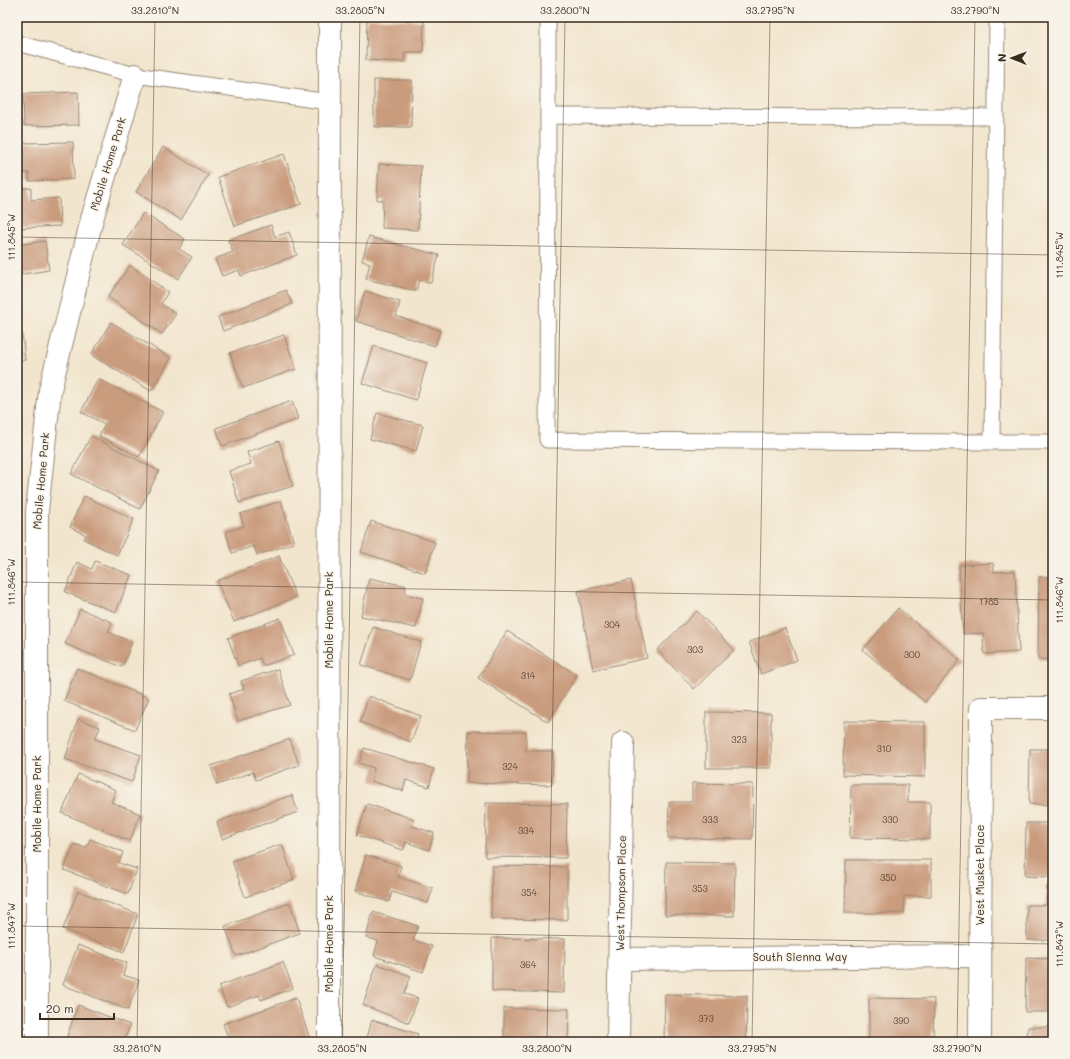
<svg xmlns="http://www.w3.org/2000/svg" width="1070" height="1059" font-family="Mali,sans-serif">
  <rect width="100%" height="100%" fill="#f7f3e8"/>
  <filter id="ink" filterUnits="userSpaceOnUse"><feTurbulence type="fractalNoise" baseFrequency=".025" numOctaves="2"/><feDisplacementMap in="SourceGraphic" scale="8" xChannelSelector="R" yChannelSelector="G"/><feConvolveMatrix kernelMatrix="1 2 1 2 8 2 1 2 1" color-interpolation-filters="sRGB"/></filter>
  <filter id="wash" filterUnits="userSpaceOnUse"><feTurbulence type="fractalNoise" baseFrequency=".012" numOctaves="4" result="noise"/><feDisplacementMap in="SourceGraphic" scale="16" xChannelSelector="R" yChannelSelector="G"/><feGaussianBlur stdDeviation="0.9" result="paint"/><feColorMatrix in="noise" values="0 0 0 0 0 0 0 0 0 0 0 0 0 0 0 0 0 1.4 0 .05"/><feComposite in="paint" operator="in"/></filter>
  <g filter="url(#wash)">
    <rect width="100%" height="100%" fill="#f2e5cd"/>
    <g id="blocks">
      <!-- building -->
      <g fill="#ca9c7e">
        <path d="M367,18L424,21L423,52H405L404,62L366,60Z"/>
        <path d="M374,80H412L411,127H374Z"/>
        <path d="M78,92L79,125L24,126L23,94Z"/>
        <path d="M73,142L74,179L29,181V173H17V158H23L22,143Z"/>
        <path d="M163,147L208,175L181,220L136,192Z"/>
        <path d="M284,154L301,204L235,226L218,177Z"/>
        <path d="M379,164L421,166L418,230L382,228L383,200H377Z"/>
        <path d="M17,188H31V200L59,198L60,226L17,228Z"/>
        <path d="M143,213L185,239L179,249L192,257L178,279L123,245Z"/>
        <path d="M271,225L275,237L289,232L297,255L241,276L239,270L222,276L215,259L233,252L228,240Z"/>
        <path d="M369,237L439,255L431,283L419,280L416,291L366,279L370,263L362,261Z"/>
        <path d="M45,241L49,270L17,275V245Z"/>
        <path d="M130,265L168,292L161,304L176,314L162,334L108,297Z"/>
        <path d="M286,290L292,304L223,331L218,317Z"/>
        <path d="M365,291L400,302L396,316L440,330L435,346L356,321Z"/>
        <path d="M17,296L21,318H17Z"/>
        <path d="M111,322L171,358L151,391L91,355Z"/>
        <path d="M22,332L25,360L17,361V333Z"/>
        <path d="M284,335L296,369L243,388L230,353Z"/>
        <path d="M374,346L427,363L416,400L362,383Z"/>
        <path d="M98,379L163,412L139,457L99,436L105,424L81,412Z"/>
        <path d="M292,401L298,419L222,446L216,428Z"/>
        <path d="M377,413L423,425L416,451L370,439Z"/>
        <path d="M91,436L159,471L140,509L71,474Z"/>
        <path d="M279,441L293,486L239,503L229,471L251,464L247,452Z"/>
        <path d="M84,496L134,519L117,555L84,539L86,535L70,527Z"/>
        <path d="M281,501L294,543L257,555L254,546L232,553L226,532L244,526L240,514Z"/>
        <path d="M371,521L435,542L425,573L361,552Z"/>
        <path d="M279,556L296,597L234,622L217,581Z"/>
        <path d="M95,561L131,575L116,612L65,592L77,562L92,569Z"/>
        <path d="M993,563L994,572L1015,571L1019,652L984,654L983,633L963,634L959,565Z"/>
        <path d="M1039,577H1053V660L1038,659Z"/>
        <path d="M369,578L406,586L405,594L423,598L416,628L361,616Z"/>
        <path d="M631,580L647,658L593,670L578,591Z"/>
        <path d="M898,608L960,660L925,702L863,650Z"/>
        <path d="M80,609L112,622L108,632L132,642L122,667L65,644Z"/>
        <path d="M697,611L734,650L694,689L657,650Z"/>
        <path d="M280,618L294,655L263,666L260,658L238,666L228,638Z"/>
        <path d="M373,627L421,642L410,680L361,665Z"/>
        <path d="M785,628L797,660L761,674L749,642Z"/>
        <path d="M507,631L577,675L548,722L478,678Z"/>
        <path d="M77,668L149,698L135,730L64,701Z"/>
        <path d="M278,669L290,705L238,721L229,694L244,689L241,681Z"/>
        <path d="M369,696L421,716L411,742L360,722Z"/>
        <path d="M706,712L771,713V768H706Z"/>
        <path d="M78,719L100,727L95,739L141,755L132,782L65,759Z"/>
        <path d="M844,721L925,722V777L843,775Z"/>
        <path d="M468,731L526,732V751H553L552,785L467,783Z"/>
        <path d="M290,739L299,765L256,780L253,772L217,785L211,766Z"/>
        <path d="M364,748L434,769L429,787L406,780L403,791L371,781L374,768L359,763Z"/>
        <path d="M1030,749H1053V805L1029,804Z"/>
        <path d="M78,774L116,790L111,802L140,814L130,841L62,813Z"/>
        <path d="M692,783L753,784L752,839L668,838L669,802H692Z"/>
        <path d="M851,785H908V802H930V839L850,838Z"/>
        <path d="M292,795L298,812L222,839L217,822Z"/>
        <path d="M486,803L567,804L566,858L485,857Z"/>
        <path d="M367,804L414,819L412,826L434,833L429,850L406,842L403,850L357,835Z"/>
        <path d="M1026,823H1053V877L1025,876Z"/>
        <path d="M90,839L123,852L119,863L137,869L128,894L64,870L74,844L86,848Z"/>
        <path d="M282,844L294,880L245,897L232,861Z"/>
        <path d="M366,855L401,866L398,877L433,888L428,903L392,892L389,902L355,891Z"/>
        <path d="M846,860H931V896H904V913H845Z"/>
        <path d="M666,862L735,863L734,916L665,915Z"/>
        <path d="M492,866L567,867V920L491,919Z"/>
        <path d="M1047,886H1053V940H1027V905H1046Z"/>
        <path d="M78,891L138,914L124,952L63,929Z"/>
        <path d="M290,903L300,933L236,956L225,926Z"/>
        <path d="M373,912L418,926L413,940L432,946L423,972L374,956L378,941L366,937Z"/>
        <path d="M492,938L565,939L564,993L492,991Z"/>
        <path d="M78,945L127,963L123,975L139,980L128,1010L63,985Z"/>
        <path d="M1026,958L1053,959V1012H1025Z"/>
        <path d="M283,962L293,988L261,1000L259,995L227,1007L219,986Z"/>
        <path d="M377,964L411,976L404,994L418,998L409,1023L363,1005Z"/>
        <path d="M665,994L747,996L746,1042H664Z"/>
        <path d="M296,998L311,1042H230L223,1024Z"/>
        <path d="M869,998L934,999L933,1042H869Z"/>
        <path d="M78,1005L130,1025L124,1042H74L66,1039Z"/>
        <path d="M504,1008L569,1009L568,1042H504Z"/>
        <path d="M372,1020L418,1034L415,1042H366Z"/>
        <path d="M1028,1027H1053V1042H1027Z"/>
      </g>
    </g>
  </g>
  <g filter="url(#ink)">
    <use href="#blocks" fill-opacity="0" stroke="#968876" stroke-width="1"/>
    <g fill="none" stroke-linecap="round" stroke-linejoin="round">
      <defs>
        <g id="service">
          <path d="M997,17L992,442H1053"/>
          <path d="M17,43L135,75L329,102"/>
          <path d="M548,116V17"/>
          <path d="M992,442L547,440L548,116L996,117"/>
        </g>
        <g id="minor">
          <path d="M620,959L979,956"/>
          <path d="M37,1042V511L50,390L92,219L135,75"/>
          <path d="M329,1042L330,17"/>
          <path d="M618,1042L623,743"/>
          <path d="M980,1042L981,708H1053"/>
        </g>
      </defs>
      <!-- service casing -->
      <use href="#service" stroke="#968876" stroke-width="17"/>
      <!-- minor casing -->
      <use href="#minor" stroke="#968876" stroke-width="24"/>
      <!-- service -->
      <use href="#service" stroke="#fff" stroke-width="15"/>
      <!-- minor -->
      <use href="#minor" stroke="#fff" stroke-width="22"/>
    </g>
  </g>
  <!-- ticks -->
  <path fill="none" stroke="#3b2a1e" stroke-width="1" stroke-opacity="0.45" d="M17,237L1053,255M17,582L1053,600M17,926L1053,944M137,1042L155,17M342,1042L360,17M547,1042L565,17M752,1042L770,17M957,1042L975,17"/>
  <g text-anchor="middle" stroke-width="3" stroke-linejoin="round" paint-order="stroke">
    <!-- number labels -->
    <g font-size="9" fill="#5f4636">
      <text x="989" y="605">1785</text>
      <text x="612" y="628">304</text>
      <text x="695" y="653">303</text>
      <text x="912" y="658">300</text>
      <text x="528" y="679">314</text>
      <text x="739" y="743">323</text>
      <text x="884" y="752">310</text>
      <text x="510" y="770">324</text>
      <text x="710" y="823">333</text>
      <text x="890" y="823">330</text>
      <text x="526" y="834">334</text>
      <text x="888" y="881">350</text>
      <text x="700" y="892">353</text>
      <text x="529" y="896">354</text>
      <text x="528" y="968">364</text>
      <text x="706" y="1022">373</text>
      <text x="901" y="1024">390</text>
    </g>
    <!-- street labels -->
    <g font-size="11" fill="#3b2a1e" stroke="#f7f3e8">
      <text transform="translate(108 164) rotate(-73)" y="4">Mobile Home Park</text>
      <text transform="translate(41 481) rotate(-85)" y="4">Mobile Home Park</text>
      <text transform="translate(329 620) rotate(-90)" y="4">Mobile Home Park</text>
      <text transform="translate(37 804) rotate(-90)" y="4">Mobile Home Park</text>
      <text transform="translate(980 875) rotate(-90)" y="4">West Musket Place</text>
      <text transform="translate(621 893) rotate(-89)" y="4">West Thompson Place</text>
      <text transform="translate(329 944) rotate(-90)" y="4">Mobile Home Park</text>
      <text x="800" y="961">South Sienna Way</text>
    </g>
  </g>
  <!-- margin -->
  <rect width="1070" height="1059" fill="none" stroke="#f7f3e8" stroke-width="44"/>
  <!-- north arrow -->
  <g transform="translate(1012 58) rotate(271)" stroke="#f7f3e8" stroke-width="3" paint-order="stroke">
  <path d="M0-3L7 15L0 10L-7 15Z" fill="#3b2a1e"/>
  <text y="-6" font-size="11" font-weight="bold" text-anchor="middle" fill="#3b2a1e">N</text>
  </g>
  <!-- scale -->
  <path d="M40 1013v6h74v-6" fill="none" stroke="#3b2a1e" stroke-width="2"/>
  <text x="46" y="1013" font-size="12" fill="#3b2a1e" stroke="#f7f3e8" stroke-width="3" paint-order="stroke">20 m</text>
  <rect x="22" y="22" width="1026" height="1015" fill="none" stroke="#3b2a1e" stroke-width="1.5"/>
  <g font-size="10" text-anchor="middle" fill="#3b2a1e">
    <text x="155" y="14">33.2810°N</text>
    <text x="360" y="14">33.2805°N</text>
    <text x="565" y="14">33.2800°N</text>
    <text x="770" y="14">33.2795°N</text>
    <text x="975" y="14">33.2790°N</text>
    <text transform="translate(11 237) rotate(-90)" y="4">111.845°W</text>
    <text transform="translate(1059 255) rotate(-90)" y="4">111.845°W</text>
    <text transform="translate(11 582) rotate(-90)" y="4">111.846°W</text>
    <text transform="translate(1059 600) rotate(-90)" y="4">111.846°W</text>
    <text transform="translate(11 926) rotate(-90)" y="4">111.847°W</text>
    <text transform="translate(1059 944) rotate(-90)" y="4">111.847°W</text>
    <text x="137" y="1052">33.2810°N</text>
    <text x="342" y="1052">33.2805°N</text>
    <text x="547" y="1052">33.2800°N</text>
    <text x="752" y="1052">33.2795°N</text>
    <text x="957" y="1052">33.2790°N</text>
  </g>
</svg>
